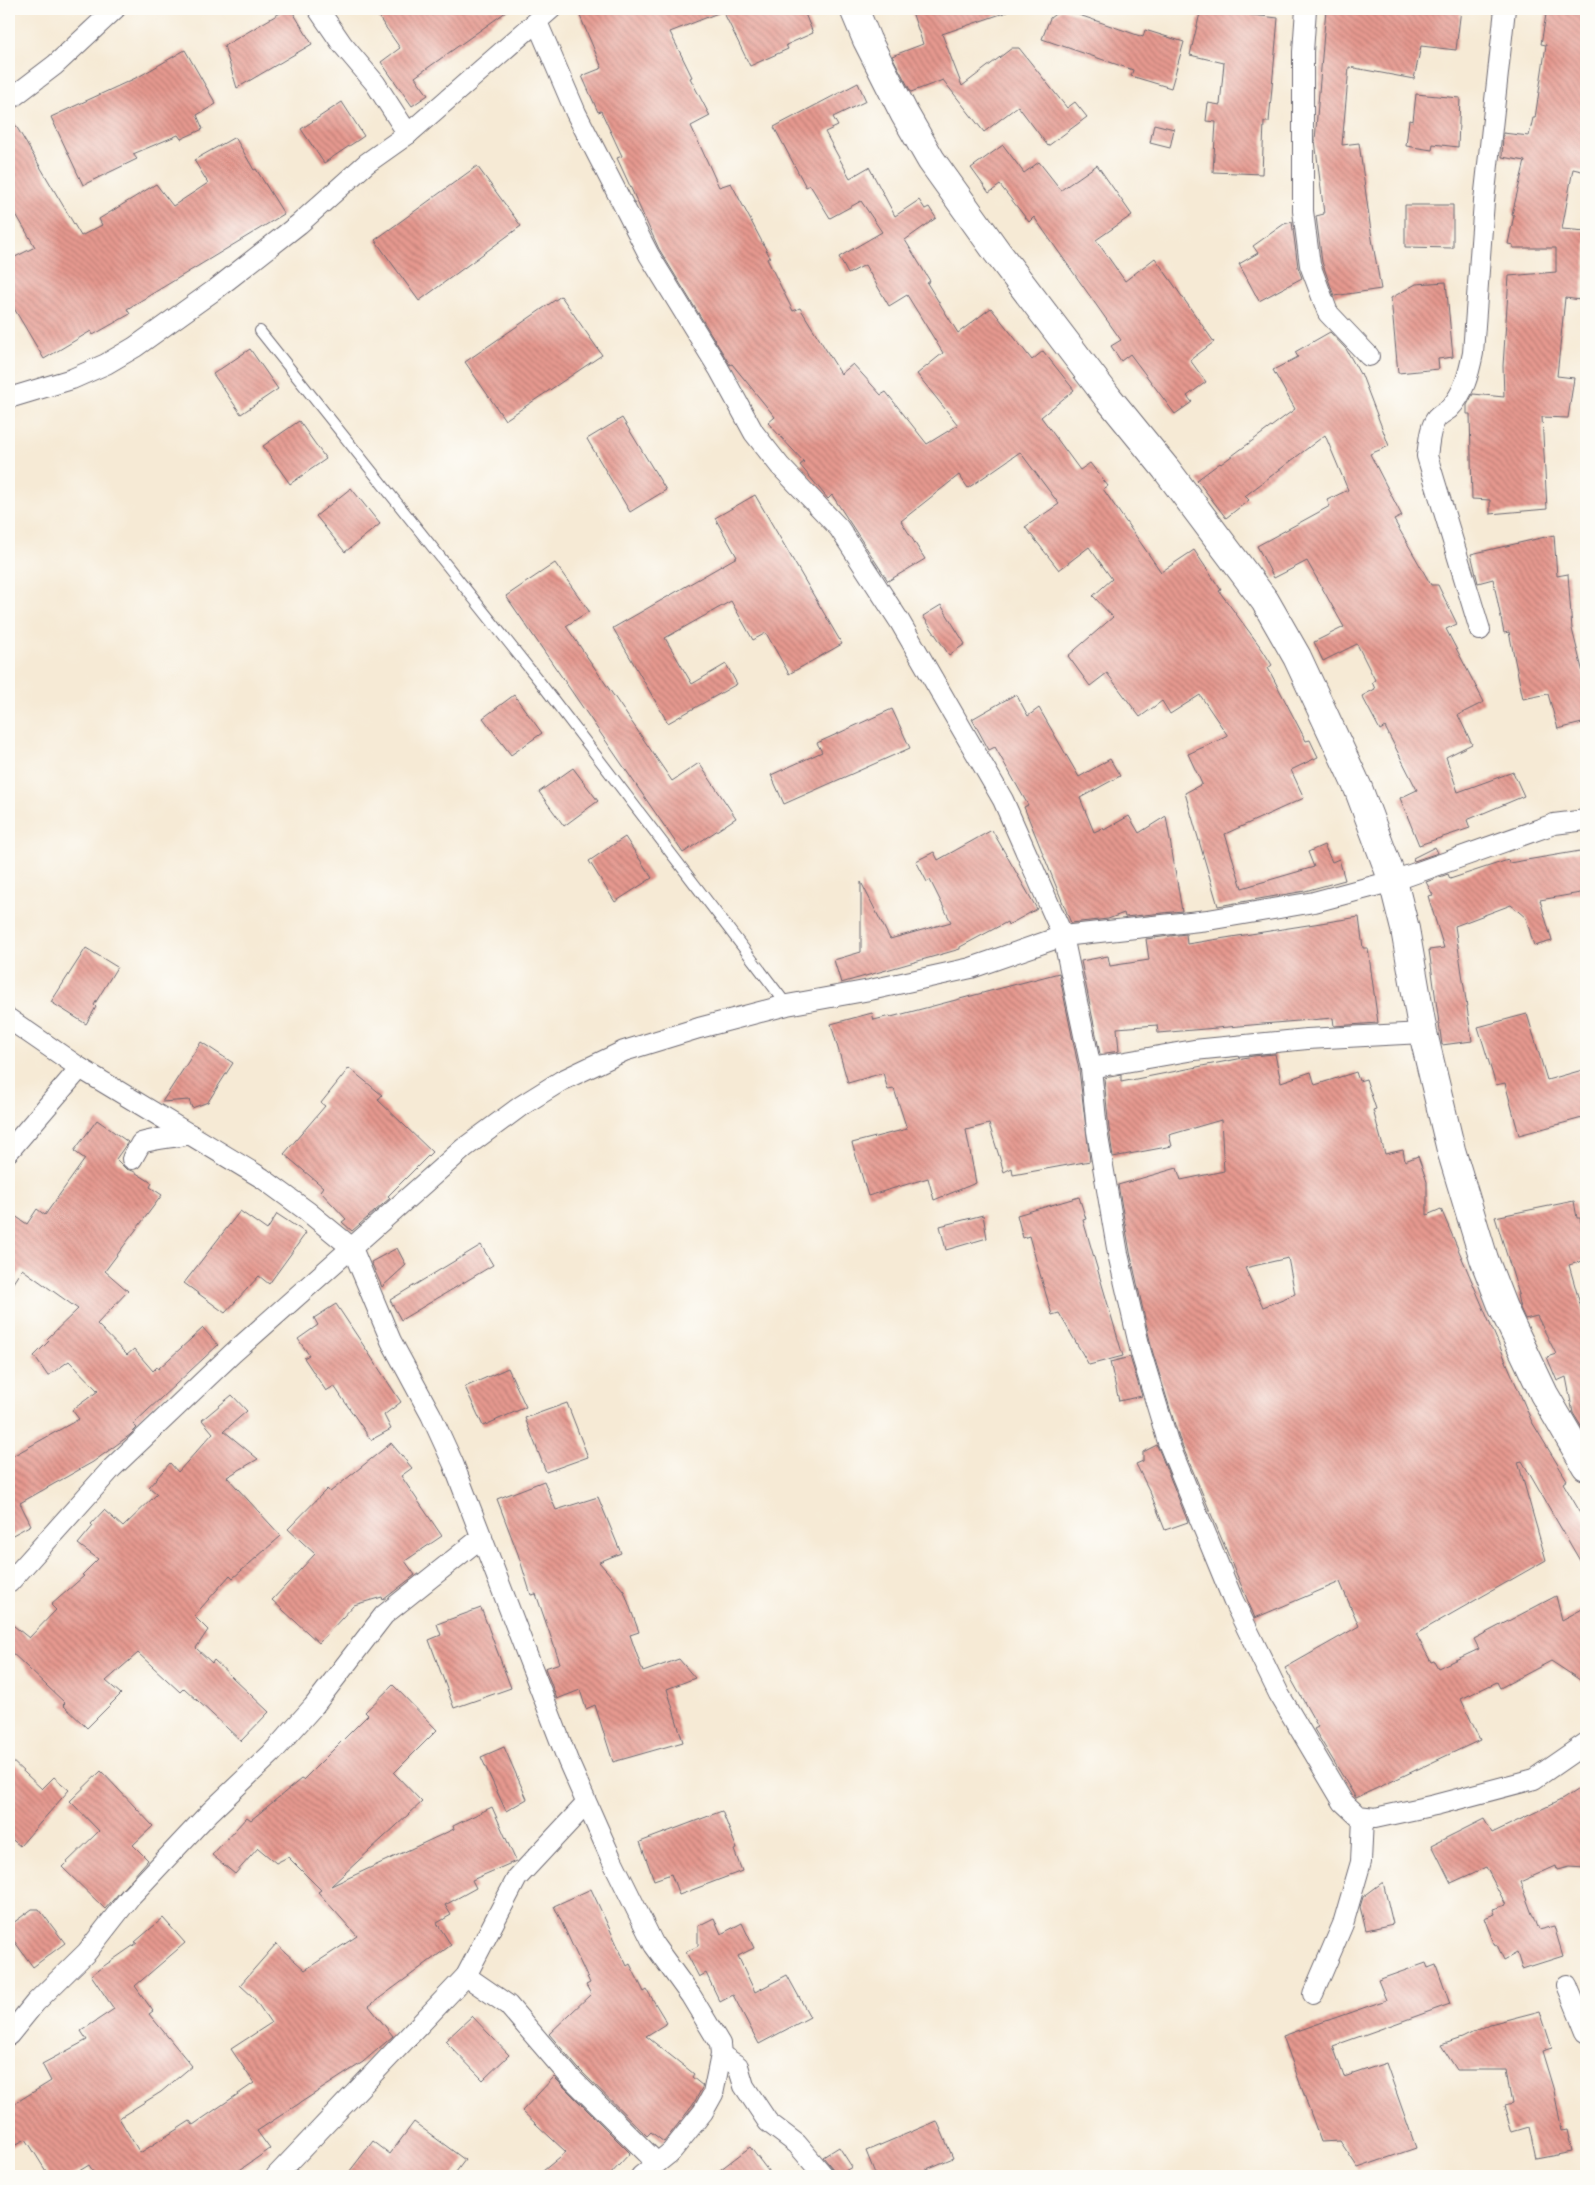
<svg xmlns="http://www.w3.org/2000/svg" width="1595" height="2185" font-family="Alegreya,serif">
  <defs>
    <pattern id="building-back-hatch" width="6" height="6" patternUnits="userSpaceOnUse" patternTransform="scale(1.25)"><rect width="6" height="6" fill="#e6998f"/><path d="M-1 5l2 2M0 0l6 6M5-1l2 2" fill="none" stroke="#ba7c76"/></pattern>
  </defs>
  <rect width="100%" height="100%" fill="#fdfcf7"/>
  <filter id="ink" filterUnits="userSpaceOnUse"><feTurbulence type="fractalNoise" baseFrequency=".02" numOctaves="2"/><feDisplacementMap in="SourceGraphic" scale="10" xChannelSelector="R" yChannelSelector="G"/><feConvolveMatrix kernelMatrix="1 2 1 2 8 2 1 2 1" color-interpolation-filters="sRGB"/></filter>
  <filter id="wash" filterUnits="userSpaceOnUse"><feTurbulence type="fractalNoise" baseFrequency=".0096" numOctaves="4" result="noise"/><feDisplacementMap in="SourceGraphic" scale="20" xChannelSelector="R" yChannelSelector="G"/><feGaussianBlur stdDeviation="1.12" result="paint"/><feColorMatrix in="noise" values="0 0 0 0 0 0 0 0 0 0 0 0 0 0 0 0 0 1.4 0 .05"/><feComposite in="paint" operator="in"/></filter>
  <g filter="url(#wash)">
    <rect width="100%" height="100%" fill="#f6ead5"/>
    <g id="blocks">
      <!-- building -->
      <g fill="url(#building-back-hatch)" fill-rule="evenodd">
        <path d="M287,9H291L312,44L237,88L224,46Z"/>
        <path d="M373,9H510L415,77L428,95L412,106L381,62L400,48Z"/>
        <path d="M577,9H803L813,33L786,45L788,49L750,66L723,11L670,32L692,77L690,78L710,116L691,126L719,187L731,183L770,257L767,259L793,311L800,308L841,374L853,364L881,395L886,392L927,444L958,425L917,374L943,353L907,295L889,306L865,265L848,274L839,257L882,232L861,201L830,218L810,185L806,187L774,127L858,83L866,101L833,117L838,126L825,132L850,178L869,167L895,216L919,200L925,209L929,207L936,218L905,240L930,281L927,283L958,333L991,308L1032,360L1043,351L1074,390L1041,417L1080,470L1090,463L1108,486L1103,489L1161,572L1194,550L1221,590L1219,591L1262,649L1272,665L1268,668L1306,741L1310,740L1318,757L1291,770L1304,798L1225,834L1242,888L1314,867L1308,852L1324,845L1332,862L1339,859L1345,880L1305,891L1218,906L1185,793L1202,784L1188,754L1228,736L1200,695L1170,714L1162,701L1140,717L1107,673L1090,686L1068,656L1113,617L1093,596L1112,579L1089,547L1059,570L1025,527L1059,504L1020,452L968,488L959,475L901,521L925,559L888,581L832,495L828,499L800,465L804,462L768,423L775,417L732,364L730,365L659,249L617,158L622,156L601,111L598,112L582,76L602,68Z"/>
        <path d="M911,9H1007V12L942,34L962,86L1012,48H1019L1067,108L1075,102L1087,117L1048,146L1018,106L984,132L943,80L911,92L892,56L923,44Z"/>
        <path d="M1062,9L1143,37L1145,30L1184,42L1171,88L1131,76L1133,70L1042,39L1050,18Z"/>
        <path d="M1201,9L1278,18L1269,122H1264L1262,174L1213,172L1216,122L1206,121L1208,103L1220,105L1224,63L1190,55Z"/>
        <path d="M1326,9H1461L1456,50L1421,46L1414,79L1349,67L1342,145L1359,143L1372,239L1381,289L1334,296L1322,262L1316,216L1324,214L1315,140Z"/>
        <path d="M1547,9H1586V83L1582,126L1586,127V172L1573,169L1562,229L1586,231V255L1581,300L1565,298L1557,376L1574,378L1568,418L1542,417L1547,509L1490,514V500L1472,499L1470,414H1467V405L1473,394L1504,397L1503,366L1509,276L1556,272V248H1513V245L1508,244L1514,215L1512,214L1525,161L1502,157L1503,133L1529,136L1533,118H1535L1546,45L1541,44Z"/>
        <path d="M185,50L216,104L197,115L203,129L181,139L178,135L133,154L137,159L83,185L51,117L140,76Z"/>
        <path d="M1416,94L1460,98L1458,147L1433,144L1432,150L1406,146L1409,120L1413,121Z"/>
        <path d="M342,102L364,136L324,163L301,129Z"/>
        <path d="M9,114L81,236L102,225L99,219L156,184L173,206L208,183L194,160L235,137L254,170L256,169L284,214L127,309L130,314L93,335L91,331L44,359L9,300V260L35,247L9,202Z"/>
        <path d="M1154,124L1174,129L1170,148L1150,143Z"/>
        <path d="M1003,145L1024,173L1039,162L1061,190L1097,165L1132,215L1096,240L1125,281L1155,258L1214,342L1190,360L1206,382L1187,396L1192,402L1175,414L1130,354L1121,361L1111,346L1121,340L1034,217L1029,222L1000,185L989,193L971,168Z"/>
        <path d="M477,166L521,226L419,301L375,240Z"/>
        <path d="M1405,205H1453V248L1405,247Z"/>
        <path d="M1292,222L1298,267L1302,278L1259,301L1239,264L1258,253L1253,246L1284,224Z"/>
        <path d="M1446,282L1453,357L1438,359L1439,369L1398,373L1391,298L1416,284Z"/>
        <path d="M561,296L602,355L505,420L465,362Z"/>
        <path d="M1330,332L1346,349L1360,374L1361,373L1389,446L1370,454L1402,516L1394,520L1431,585H1438L1457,624L1446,629L1484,702L1458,715L1472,744L1446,757L1458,792L1513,772L1524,796L1467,820L1470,828L1419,845L1400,798L1417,790L1385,727L1380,730L1362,696L1375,689L1372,682L1375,680L1357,644L1323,661L1314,642L1344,627L1307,561L1274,578L1257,546L1330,506L1327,500L1348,490L1325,435L1245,496L1249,500L1226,518L1197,480L1220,463L1221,464L1295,409L1273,370L1298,357L1295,352Z"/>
        <path d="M250,349L278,389L241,414L213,374Z"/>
        <path d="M622,418L666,490L630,512L587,439Z"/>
        <path d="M299,421L326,459L290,484L263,446Z"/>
        <path d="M351,488L380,524L345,552L316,516Z"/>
        <path d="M755,495L842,644L789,674L766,633L753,640L731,601L665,638L692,684L726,664L737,684L668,723L613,628L737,557L715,518Z"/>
        <path d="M1554,535L1557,576L1568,574L1572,629L1586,685V722L1558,729L1548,694L1523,699L1509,632L1504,633L1493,579L1478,583L1471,554Z"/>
        <path d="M555,563L589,611L566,626L672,781L699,763L736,818L683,853L506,596Z"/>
        <path d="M941,605L965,644L949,655L923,616Z"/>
        <path d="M1016,694L1028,716L1039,708L1079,777L1110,759L1120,776L1080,798L1094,832L1103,828L1104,830L1129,816L1139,833L1166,816L1182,911L1125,917L1124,913L1108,919L1071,923L1024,807L1028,805L995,747L989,750L972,719Z"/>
        <path d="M514,695L542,733L511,755L483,718Z"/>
        <path d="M892,709L910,748L784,804L771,775L822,752L817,743Z"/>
        <path d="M573,768L598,801L564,826L539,792Z"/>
        <path d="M992,830L1037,909L1008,925L1007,922L960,947V949L841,983L834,960L861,952V882L890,939L951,922L930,880L927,882L916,861L934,852L938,860Z"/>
        <path d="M625,837L652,878L615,902L589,861Z"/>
        <path d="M1435,847L1438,853L1414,861L1413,858Z"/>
        <path d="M1586,850V892L1540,900L1552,941L1534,946L1526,918L1511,905L1455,926L1472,1041L1442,1045L1429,950L1444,948L1428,896L1433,895L1426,882L1448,874L1450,879L1508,860L1509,863Z"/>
        <path d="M1359,917L1363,948H1368L1378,1023L1334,1026L1333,1018L1158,1033L1157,1025L1117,1028L1119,1051L1100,1054L1081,961L1108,956L1110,966L1149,960L1146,939L1186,934L1187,944Z"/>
        <path d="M86,948L117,967L94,1005L96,1007L86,1024L51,1002Z"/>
        <path d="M1059,973L1079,1070L1090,1161L1013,1175L1012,1168L1004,1172L989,1124L966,1130L976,1183L934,1200L928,1178L868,1196L852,1143L907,1129L894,1089L888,1090L883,1073L848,1083L831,1024L872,1013L874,1020L890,1016L891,1017Z"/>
        <path d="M1527,1014L1547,1080L1586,1069V1117L1519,1135L1505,1083L1496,1085L1478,1027Z"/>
        <path d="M201,1042L233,1063L208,1102L192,1108L189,1100L162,1102Z"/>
        <path d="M1275,1054L1281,1082L1311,1072L1315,1085L1356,1072L1359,1081L1366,1079L1376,1109L1373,1110L1385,1154L1403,1150L1405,1161L1418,1156L1427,1182V1215L1441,1209L1532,1422L1567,1480L1563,1483L1586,1522V1571L1522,1461L1518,1462L1546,1560L1416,1634L1431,1662L1434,1661L1438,1668L1479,1649L1474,1639L1556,1596L1562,1620L1586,1607V1684L1551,1661L1500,1688L1497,1682L1461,1699L1480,1740L1356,1798L1314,1729L1318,1727L1285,1668L1359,1626L1340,1582L1255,1618L1179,1438L1152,1350L1130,1252L1118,1185L1177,1168L1181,1180L1224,1171L1221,1120L1169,1135L1172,1146L1113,1157L1109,1129L1104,1078L1121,1075V1082L1253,1056ZM1288,1258L1295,1294L1263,1307L1245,1268Z"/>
        <path d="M349,1068L382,1095L378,1100L432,1152L388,1196L390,1198L352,1231L342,1222L346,1219L320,1191L323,1187L284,1154L325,1106L321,1103Z"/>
        <path d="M97,1120L128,1142L116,1159L126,1169L133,1171L152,1183L150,1187L162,1195L105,1271L128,1291L97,1324L127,1355L134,1349L153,1371L157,1367L158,1369L203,1328L218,1345L133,1424L137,1428L130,1435L93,1462L20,1503L31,1525L9,1537V1458L79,1419L72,1410L98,1391L69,1361L48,1376L34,1356L49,1341L47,1339L78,1309L22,1269L9,1289V1212L27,1224L37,1209L45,1215L85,1159L74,1151Z"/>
        <path d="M1079,1197L1086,1219L1083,1220L1123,1356L1089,1365L1059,1313L1052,1315L1029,1236L1023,1238L1017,1215Z"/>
        <path d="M1574,1201L1577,1218H1580L1586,1241V1260L1569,1265L1586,1325V1431H1584L1573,1413L1566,1377L1557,1381L1547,1357L1556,1354L1537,1316L1525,1319L1520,1308L1517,1295L1519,1294L1495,1217Z"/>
        <path d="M240,1211L267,1230L277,1214L306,1233L269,1284L259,1276L225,1313L184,1283Z"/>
        <path d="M983,1215L987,1238L946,1250L940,1226Z"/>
        <path d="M481,1245L493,1265L401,1320L390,1300Z"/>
        <path d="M397,1248L406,1265L382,1287L371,1262Z"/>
        <path d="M336,1304L401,1402L384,1415L391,1429L371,1440L334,1386L326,1391L304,1358L309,1355L298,1339L318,1325L314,1318Z"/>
        <path d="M1130,1357L1142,1396L1119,1401L1110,1362Z"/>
        <path d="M508,1368L526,1407L483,1426L465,1387Z"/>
        <path d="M232,1395L247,1411L224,1431L258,1459L227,1477L281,1536L233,1578L230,1575L194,1616L208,1630L196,1648L212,1663L214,1660L269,1712L241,1741L184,1688L180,1692L138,1653L106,1681L121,1694L87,1728L63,1705L65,1703L9,1650V1622L29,1638L56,1610L51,1605L84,1576L82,1575L98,1559L78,1544L93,1526L91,1524L104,1510L123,1527L157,1494L149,1487L170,1463L178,1472L213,1433L202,1420Z"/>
        <path d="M567,1403L588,1457L546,1472L525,1418Z"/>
        <path d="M391,1443L412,1468L401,1476L442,1536L405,1561L415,1575L383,1600L382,1597L354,1605L319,1643L272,1600L315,1554L288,1529L327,1489L330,1492Z"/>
        <path d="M1157,1445L1188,1522L1165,1530L1150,1492L1136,1464L1143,1461V1452Z"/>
        <path d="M544,1481L556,1510L598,1497L621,1553L599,1562L624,1591L639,1632L630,1635L643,1672L679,1659L695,1678L667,1689L683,1742L613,1762L595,1705L586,1709L580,1690L557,1699L545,1668L560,1663L536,1594L531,1595L518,1554L497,1499Z"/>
        <path d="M481,1608L511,1688L454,1708L429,1640L441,1635L437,1624Z"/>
        <path d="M393,1685L437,1730L394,1773L422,1802L331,1886L454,1829L453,1826L492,1807L516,1861L472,1880L476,1888L445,1905L451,1915L437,1923L451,1945L369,2006L393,2036L363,2062L257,2131L270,2149L231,2176H96L89,2165L71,2176H49L26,2139L9,2148V2107L51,2081L42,2064L87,2040L81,2031L114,2009L91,1975L137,1943L135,1942L163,1918L185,1943L135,1986L153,2011L149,2014L192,2066L161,2092L119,2118L140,2153L190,2121L193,2125L254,2083L231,2049L271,2023L253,1997L240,1985L276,1944L305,1970L357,1936L318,1892L321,1890L288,1857L276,1863L258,1848L235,1874L212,1855L247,1817L251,1820L301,1779L303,1780L368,1715L365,1712Z"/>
        <path d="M504,1747L527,1799L506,1811L481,1757Z"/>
        <path d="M9,1758L42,1789L54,1777L69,1790L20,1846L9,1837Z"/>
        <path d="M101,1771L153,1826L133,1845L148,1860L105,1909L62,1867L99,1831L70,1801Z"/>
        <path d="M1586,1784V1868L1569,1867L1557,1870L1556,1866L1520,1882L1538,1930L1554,1926L1563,1956L1522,1969L1517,1953L1504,1960L1497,1945L1495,1946L1484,1918L1495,1914L1493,1909L1506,1905L1486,1867L1451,1883L1432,1845L1484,1819L1492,1833L1563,1799Z"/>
        <path d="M722,1811L737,1849L734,1850L742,1871L679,1895L671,1874L654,1880L640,1842Z"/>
        <path d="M1383,1882L1393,1924L1366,1930L1360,1907L1363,1897Z"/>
        <path d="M591,1889L627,1966L630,1964L644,1992L647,1990L667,2023L646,2036L694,2074L692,2077L703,2086L693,2105L664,2142L651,2132L647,2136L578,2068L549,2034L591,1994L586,1985L590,1983L554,1906Z"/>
        <path d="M32,1909H39L65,1943L33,1967L9,1934V1926Z"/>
        <path d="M714,1918L721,1934L742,1923L754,1948L738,1956L755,1992L787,1975L810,2017L759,2044L733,1995L720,2002L706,1973L699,1977L686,1952L698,1946V1926Z"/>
        <path d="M1426,1963L1428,1968L1436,1965L1450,2004L1333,2046L1344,2077L1386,2063L1416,2148L1358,2168L1340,2141L1321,2142L1283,2036L1386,2000L1378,1980Z"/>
        <path d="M1540,2011L1552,2048L1542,2051L1554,2091L1562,2131L1567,2130L1572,2152L1536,2159L1529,2127L1512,2132L1504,2106L1512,2104L1506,2070H1457L1441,2045L1462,2038L1490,2024Z"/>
        <path d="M472,2016L509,2055L483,2080L445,2041Z"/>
        <path d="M554,2077L630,2153L609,2176H537L566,2152L522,2111Z"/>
        <path d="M937,2121L953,2158L910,2176H876L866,2151Z"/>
        <path d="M414,2122L465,2160L453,2176H346L373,2141L390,2154Z"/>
        <path d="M750,2147L772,2176H712Z"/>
        <path d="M839,2147L852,2167L836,2176L833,2169L823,2157Z"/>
      </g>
    </g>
  </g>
  <g filter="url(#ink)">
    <use href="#blocks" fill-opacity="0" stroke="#6c6871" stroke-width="1"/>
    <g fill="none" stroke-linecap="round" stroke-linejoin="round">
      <defs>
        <path id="lane" d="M260,331L540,682L787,1005"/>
        <g id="street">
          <path d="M318,9L342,44L375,83L408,134"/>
          <path d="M1306,9L1303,52V211L1310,265L1328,313L1369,356"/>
          <path d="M537,22L576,113L649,255L719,369L754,433L780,466L839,528L900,622L1003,800L1063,936L1091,1068L1097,1131L1118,1254L1141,1353L1168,1442L1233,1600L1279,1694L1343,1802L1358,1816L1375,1818L1435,1805L1534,1779L1586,1743"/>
          <path d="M9,100L55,65L115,9"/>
          <path d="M9,398L72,379L106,364L135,347L216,289L299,224L367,163L408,134L551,9"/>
          <path d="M1480,630L1427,456C1429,444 1429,429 1436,419C1439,415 1445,412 1449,409C1464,394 1469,373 1473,353L1484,201L1505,9"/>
          <path d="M9,1019L80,1068L262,1178L307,1211L352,1248L391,1341L431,1415L453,1463L568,1761L611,1858L654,1945L691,1996L720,2044L721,2055L713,2094L703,2112L671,2152L641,2176"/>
          <path d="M1091,1068L1194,1050L1307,1039L1423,1033"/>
          <path d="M9,1151L80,1068"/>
          <path d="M132,1159L141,1143C157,1138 173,1138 190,1134"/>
          <path d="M9,1583L112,1468L233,1353L464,1148L521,1106L561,1081L624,1051L699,1028L787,1005L870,990L971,968L1063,936L1208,920L1314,902L1393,881L1554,824L1586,820"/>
          <path d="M466,1976L508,2005L569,2076L657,2163"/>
          <path d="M1567,1985L1586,2032"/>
          <path d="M1313,1994L1343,1924L1361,1862L1363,1818"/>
          <path d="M9,2035L35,2003L87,1952L130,1897L210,1812L271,1754L313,1707L384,1615L482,1537"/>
          <path d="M721,2055L738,2066L744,2086L768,2122L797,2144L824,2176"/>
          <path d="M276,2176L466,1976L517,1878L586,1804"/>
        </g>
        <path id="secondary" d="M854,9L867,40L904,113L931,160L997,252L1109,399L1166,469L1265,601L1297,657L1358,788L1393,881L1405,929L1423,1033L1451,1150L1484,1259L1503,1308L1544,1394L1586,1466"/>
      </defs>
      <!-- lane casing -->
      <use href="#lane" stroke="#6c6871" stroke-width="12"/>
      <!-- street casing -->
      <use href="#street" stroke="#6c6871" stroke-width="22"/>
      <!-- secondary casing -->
      <use href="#secondary" stroke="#6c6871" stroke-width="30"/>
      <!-- lane -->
      <use href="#lane" stroke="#fff" stroke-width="10"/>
      <!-- street -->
      <use href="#street" stroke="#fff" stroke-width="20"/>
      <!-- secondary -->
      <use href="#secondary" stroke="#fff" stroke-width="28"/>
    </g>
  </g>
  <!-- margin -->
  <rect width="1595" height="2185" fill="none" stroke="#fdfcf7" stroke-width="30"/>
</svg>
